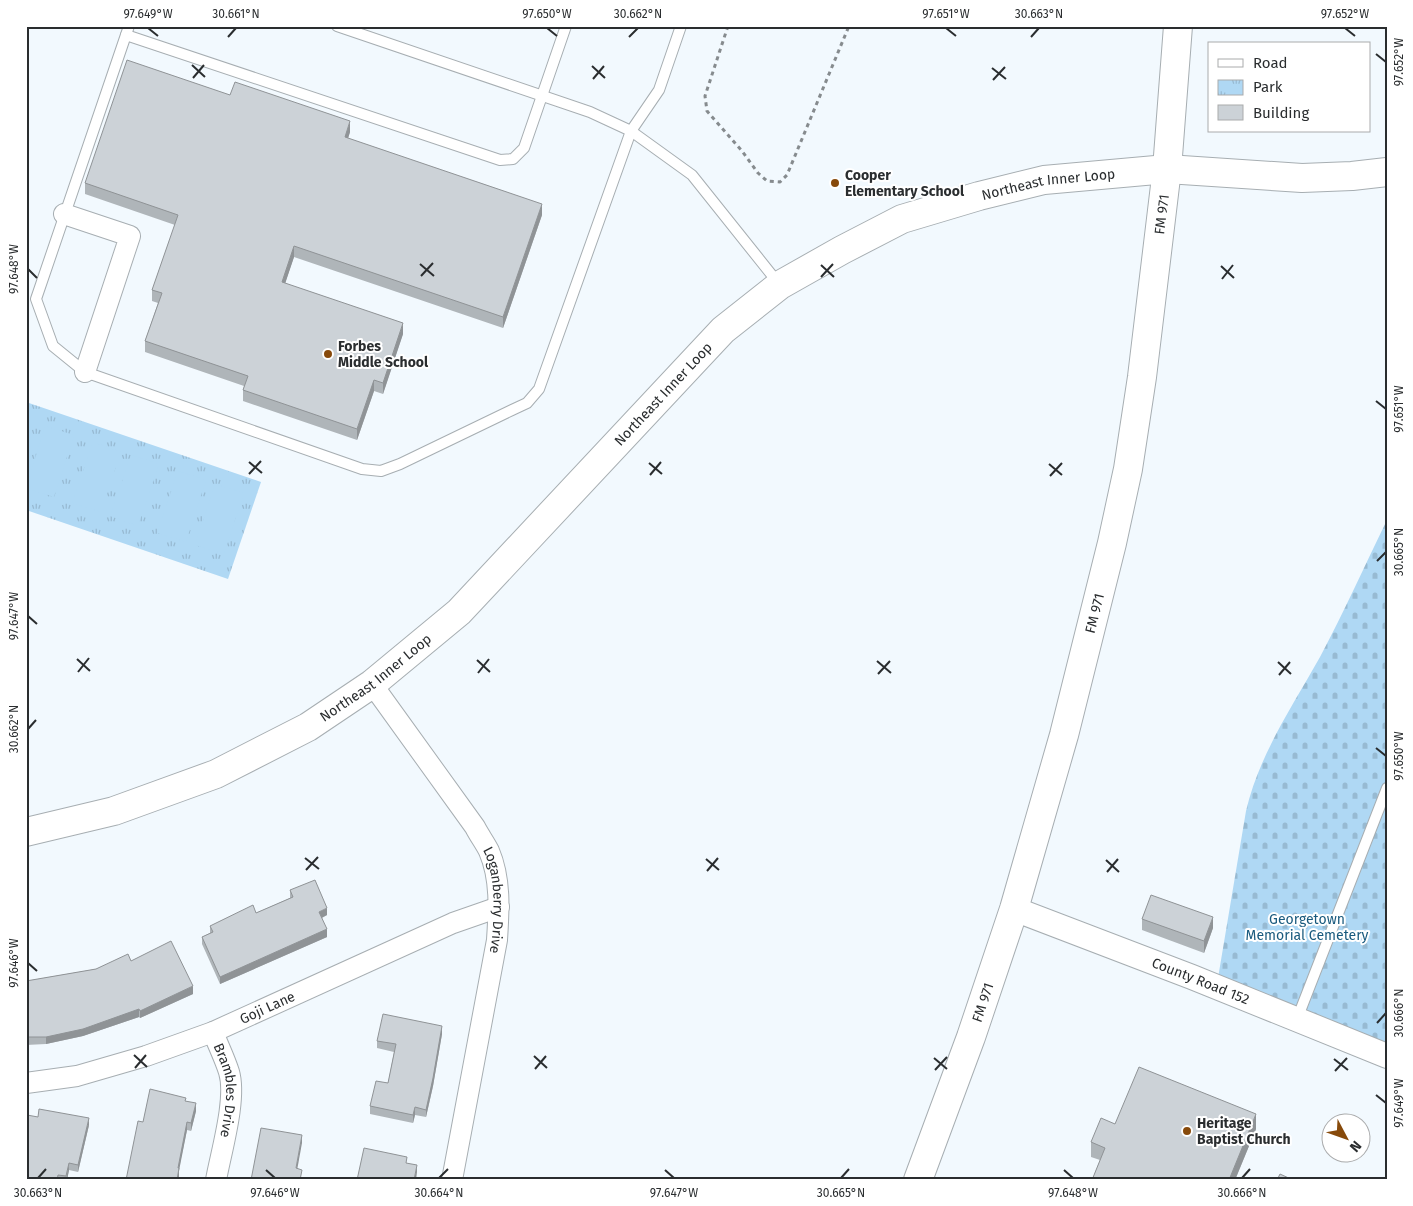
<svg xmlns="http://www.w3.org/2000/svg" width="1413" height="1206" font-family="'Fira Sans',sans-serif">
  <defs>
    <pattern id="cemetery-stones" width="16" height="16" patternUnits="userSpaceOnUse" patternTransform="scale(1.25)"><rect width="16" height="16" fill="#afd8f4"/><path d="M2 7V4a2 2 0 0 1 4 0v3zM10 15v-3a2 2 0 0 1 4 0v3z" fill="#97bad2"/></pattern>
    <pattern id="park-tufts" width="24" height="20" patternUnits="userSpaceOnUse" patternTransform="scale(1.25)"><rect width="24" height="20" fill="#afd8f4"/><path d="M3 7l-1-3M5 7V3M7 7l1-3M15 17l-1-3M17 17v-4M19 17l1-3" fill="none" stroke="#97bad2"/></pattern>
  </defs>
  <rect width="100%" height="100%" fill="#f2f9fe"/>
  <!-- cemetery -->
  <path fill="url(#cemetery-stones)" d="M1387,520V1045L1218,978L1246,811C1259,755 1292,707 1320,657C1344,612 1365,565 1387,520Z"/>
  <!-- park -->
  <path fill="url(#park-tufts)" d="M26,402L261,482L228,579L26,510Z"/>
  <!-- pitch -->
  <g fill="#afd8f4">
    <path d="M45,426L74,435L54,497L26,488Z"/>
    <path d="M93,442L121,452L101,512L72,503Z"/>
    <path d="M131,455L159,464L138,526L110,516Z"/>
    <path d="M178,471L206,480L186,542L157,533Z"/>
    <path d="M215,484L244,493L224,554L195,545Z"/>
  </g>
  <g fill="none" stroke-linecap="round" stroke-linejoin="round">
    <defs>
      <g id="service">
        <path d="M129,26L36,299L53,346L85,372L362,469L381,471L400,464L512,410L527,403L539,389L631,131L659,90L681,26"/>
        <path d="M337,26L590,112L631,131L692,175L779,284"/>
        <path d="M126,35L500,160L513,159L524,148L566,26"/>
        <path d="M1297,1019L1387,788"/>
      </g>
      <g id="minor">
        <path d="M64,214L130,236L85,372"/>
        <path id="s1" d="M372,684L475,827C479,835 485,843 489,851C501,879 499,910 497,940L452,1180"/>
        <path id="s2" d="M213,1032C218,1045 225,1059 229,1072C237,1099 221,1152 216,1180"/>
        <path id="s3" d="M26,1083L77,1076L146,1056L213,1032L453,923L499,907"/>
      </g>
      <g id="tertiary">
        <path id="s4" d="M1014,909L1192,977L1387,1056"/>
      </g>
      <g id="secondary">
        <path id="s5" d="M26,832L114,811L216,774L308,727L372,684L459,612L723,330L780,285L842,250L902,219L979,196L1044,180L1167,169L1302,178L1352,176L1387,172"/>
        <path id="s6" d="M918,1180L971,1037L1014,909L1064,735L1112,543L1128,469L1142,377L1167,169L1178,26"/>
      </g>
    </defs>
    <!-- service casing -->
    <use href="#service" stroke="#a7aeb2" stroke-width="12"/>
    <!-- minor casing -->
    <use href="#minor" stroke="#a7aeb2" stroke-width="22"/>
    <!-- tertiary casing -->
    <use href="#tertiary" stroke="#a7aeb2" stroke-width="26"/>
    <!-- secondary casing -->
    <use href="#secondary" stroke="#a7aeb2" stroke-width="30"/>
    <!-- path -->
    <path stroke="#868b8e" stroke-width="3" stroke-dasharray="4 4" stroke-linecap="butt" d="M728,26L705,96L707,111L742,151L758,173L767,181L780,182L787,175L849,26"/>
    <!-- service -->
    <use href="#service" stroke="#fff" stroke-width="10"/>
    <!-- minor -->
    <use href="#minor" stroke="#fff" stroke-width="20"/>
    <!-- tertiary -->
    <use href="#tertiary" stroke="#fff" stroke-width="24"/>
    <!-- secondary -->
    <use href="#secondary" stroke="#fff" stroke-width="28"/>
  </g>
  <!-- wall -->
  <g fill="#afb5b9">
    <path d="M230,95L350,132L348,138L542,215L503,328L294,257L285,283L403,334L383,394L374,391L357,440L243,401V390L244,386L145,352V341L158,303L152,301V290L175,225L85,194V183Z"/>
    <path d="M290,890L327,915L322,918L327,937L220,984L202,944V937L210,933V926L256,913L290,898Z"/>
    <path d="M1142,919L1213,928L1204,953L1142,930Z"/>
    <path d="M131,961L193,994L140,1018L139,1017L83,1036L46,1044L26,1045V981L96,969Z"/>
    <path d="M442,1034L433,1086L426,1117L415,1115L413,1123L370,1114V1106L388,1083L394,1052L377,1048V1041Z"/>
    <path d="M186,1101L196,1111L191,1131L187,1130L179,1168V1180H126Z"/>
    <path d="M1115,1124L1256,1129L1235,1180H1092L1100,1160L1091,1157V1142Z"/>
    <path d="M89,1125L78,1172L69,1170L67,1180H26Z"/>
  </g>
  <!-- shaded-wall -->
  <g fill="#8f9396">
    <path d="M350,121V132L345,148V137Z"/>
    <path d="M542,204V215L503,328V317Z"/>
    <path d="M294,246V257L282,293V282Z"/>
    <path d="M403,323V334L383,394V383Z"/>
    <path d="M374,380V391L357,440V429Z"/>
    <path d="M327,908V915L319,919V912Z"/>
    <path d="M1213,917V928L1204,953V941Z"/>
    <path d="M327,929V937L220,984V977Z"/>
    <path d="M193,986V994L140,1018V1011Z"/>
    <path d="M139,1009V1017L83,1036L46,1044V1037Z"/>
    <path d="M442,1026V1034L433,1086L426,1117V1110Z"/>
    <path d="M196,1103V1111L191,1131V1123Z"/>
    <path d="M415,1107V1115L413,1123V1115Z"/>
    <path d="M1256,1114V1129L1235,1180H1229Z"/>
    <path d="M89,1118V1125L78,1172V1165Z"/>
    <path d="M187,1122V1130L178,1176V1168Z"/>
    <path d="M302,1135V1143L296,1176V1168Z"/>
    <path d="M69,1163V1170L67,1180H66Z"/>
    <path d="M417,1165V1172L416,1180H414Z"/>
    <path d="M179,1168V1180H177Z"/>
  </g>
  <!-- building -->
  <g fill="#ccd2d7" stroke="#8f9396">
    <path d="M127,60L230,95L235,82L350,121L345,137L542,204L503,317L294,246L282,282L403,323L383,383L374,380L357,429L243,390L248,376L145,341L162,293L152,290L178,215L85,183Z"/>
    <path d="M315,880L327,908L319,912L327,929L220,977L202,937L213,932L210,926L253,905L256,913L293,897L290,890Z"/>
    <path d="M1151,895L1213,917L1204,941L1142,919Z"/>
    <path d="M171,941L193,986L140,1011L139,1009L83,1029L46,1037H26V981L96,969L128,954L131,961Z"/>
    <path d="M383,1014L442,1026L433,1078L426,1110L415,1107L413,1115L370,1106L376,1081L388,1083L396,1044L377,1041Z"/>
    <path d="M1139,1067L1256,1114L1229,1180H1092L1105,1148L1091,1142L1101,1118L1115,1124Z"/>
    <path d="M150,1089L186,1098L185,1101L196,1103L191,1123L187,1122L178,1168H179L177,1180H126L138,1121L143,1122Z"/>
    <path d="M39,1109L89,1118L78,1165L69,1163L66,1176L58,1175L57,1180H26V1119L27,1115L38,1117Z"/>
    <path d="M261,1128L302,1135L296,1168L302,1170L300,1180H251Z"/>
    <path d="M364,1148L407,1157L406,1163L417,1165L414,1180H357Z"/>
    <path d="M1280,1174L1293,1180H1277Z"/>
  </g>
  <!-- ticks -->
  <path fill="none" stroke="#2a2d2f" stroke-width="2" d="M148,28L158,36M547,28L557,36M946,28L956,36M1345,28L1355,36M228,37L236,28M629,37L638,28M1031,37L1039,28M1376,54L1386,62M192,65L205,77M592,66L605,78M992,68L1006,79M193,78L204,65M593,79L604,66M993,80L1005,67M420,264L434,276M821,265L834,277M1221,266L1234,278M28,269L37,278M421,276L433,263M821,277L833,264M1222,279L1233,265M1376,401L1386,409M249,462L262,473M649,463L662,474M1049,464L1062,475M249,474L261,461M650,475L661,462M1050,476L1062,463M1377,561L1386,552M28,616L37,624M77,659L90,671M477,660L490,672M877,661L891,673M1278,662L1291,674M78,672L89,658M478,673L489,659M878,674L890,661M1279,675L1290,662M28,729L36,720M1376,748L1386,756M305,858L319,869M706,859L719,870M1106,860L1119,872M306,870L318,857M707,871L718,858M1107,872L1118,859M28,963L37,971M1377,1023L1386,1013M134,1055L147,1067M534,1056L547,1068M934,1058L947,1069M1334,1059L1348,1070M135,1068L146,1055M535,1069L546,1056M935,1070L947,1057M1335,1071L1347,1058M1376,1095L1386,1103M266,1170L275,1178M665,1170L674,1178M1064,1170L1073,1178M38,1178L46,1169M439,1178L448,1169M841,1178L849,1169M1242,1178L1250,1169"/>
  <!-- markers -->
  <g fill="#874a0b" stroke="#fff" stroke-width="2">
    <circle cx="835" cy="183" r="5"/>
    <circle cx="328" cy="354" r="5"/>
    <circle cx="1187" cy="1131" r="5"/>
  </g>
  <g text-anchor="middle" stroke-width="4" stroke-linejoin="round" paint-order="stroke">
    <!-- poi labels -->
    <g font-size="14" font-weight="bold" fill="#2a2d2f" stroke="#fff" text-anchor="start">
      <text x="845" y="180">Cooper<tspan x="845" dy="16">Elementary School</tspan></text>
      <text x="338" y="351">Forbes<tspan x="338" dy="16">Middle School</tspan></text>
      <text x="1197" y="1128">Heritage<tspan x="1197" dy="16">Baptist Church</tspan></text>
    </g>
    <!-- street labels -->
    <g font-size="14" fill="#2a2d2f" stroke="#fff">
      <text dy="5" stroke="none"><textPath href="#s5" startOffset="1241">Northeast Inner Loop</textPath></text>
      <text dy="5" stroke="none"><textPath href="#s6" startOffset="999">FM 971</textPath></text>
      <text dy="5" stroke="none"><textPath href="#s5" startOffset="791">Northeast Inner Loop</textPath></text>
      <text dy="5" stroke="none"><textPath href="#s6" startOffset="594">FM 971</textPath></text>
      <text dy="5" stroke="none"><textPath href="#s5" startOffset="386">Northeast Inner Loop</textPath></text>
      <text dy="5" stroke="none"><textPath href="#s1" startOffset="254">Loganberry Drive</textPath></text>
      <text dy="5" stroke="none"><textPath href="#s4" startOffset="200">County Road 152</textPath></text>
      <text dy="5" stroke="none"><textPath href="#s6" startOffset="189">FM 971</textPath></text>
      <text dy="5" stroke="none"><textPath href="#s3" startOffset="254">Goji Lane</textPath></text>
      <text dy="5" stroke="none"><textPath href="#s2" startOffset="61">Brambles Drive</textPath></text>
    </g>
    <!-- park labels -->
    <g font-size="14" fill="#195a7e" stroke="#fff">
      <text x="1307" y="924">Georgetown<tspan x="1307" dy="16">Memorial Cemetery</tspan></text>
    </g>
  </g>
  <!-- border -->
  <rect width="1413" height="1206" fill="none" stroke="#ffffff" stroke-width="55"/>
  <!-- legend -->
  <rect x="1208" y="42" width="162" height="90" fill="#ffffff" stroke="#aaabac"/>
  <rect x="1218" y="59" width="25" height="8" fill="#ffffff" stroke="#aaabac"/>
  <text x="1253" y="68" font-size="15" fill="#2a2d2f">Road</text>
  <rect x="1218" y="80" width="25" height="15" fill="url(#park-tufts)" stroke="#aaabac"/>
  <text x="1253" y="92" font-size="15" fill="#2a2d2f">Park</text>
  <rect x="1218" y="105" width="25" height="15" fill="#ccd2d7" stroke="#aaabac"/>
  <text x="1253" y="118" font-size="15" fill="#2a2d2f">Building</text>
  <!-- north arrow -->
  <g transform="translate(1346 1138) rotate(131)"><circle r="24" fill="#ffffff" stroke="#aaabac"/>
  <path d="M0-4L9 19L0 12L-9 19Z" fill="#874a0b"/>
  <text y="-8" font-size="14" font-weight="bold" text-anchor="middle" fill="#2a2d2f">N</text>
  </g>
  <rect x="28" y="28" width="1358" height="1150" fill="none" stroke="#2a2d2f" stroke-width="2"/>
  <g font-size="12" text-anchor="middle" fill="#2a2d2f">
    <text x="148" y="18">97.649°W</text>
    <text x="236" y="18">30.661°N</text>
    <text x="547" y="18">97.650°W</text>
    <text x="638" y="18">30.662°N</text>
    <text x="946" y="18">97.651°W</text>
    <text x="1039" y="18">30.663°N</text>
    <text x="1345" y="18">97.652°W</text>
    <text transform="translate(1399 62) rotate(-90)" y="4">97.652°W</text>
    <text transform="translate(14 269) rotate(-90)" y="4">97.648°W</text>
    <text transform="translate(1399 409) rotate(-90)" y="4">97.651°W</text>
    <text transform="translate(1399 552) rotate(-90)" y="4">30.665°N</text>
    <text transform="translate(14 616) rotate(-90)" y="4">97.647°W</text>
    <text transform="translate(14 729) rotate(-90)" y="4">30.662°N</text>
    <text transform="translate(1399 756) rotate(-90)" y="4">97.650°W</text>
    <text transform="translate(14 963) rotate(-90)" y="4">97.646°W</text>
    <text transform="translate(1399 1013) rotate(-90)" y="4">30.666°N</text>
    <text transform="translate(1399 1103) rotate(-90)" y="4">97.649°W</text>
    <text x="38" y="1197">30.663°N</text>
    <text x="275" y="1197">97.646°W</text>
    <text x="439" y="1197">30.664°N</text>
    <text x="674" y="1197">97.647°W</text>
    <text x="841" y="1197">30.665°N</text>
    <text x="1073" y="1197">97.648°W</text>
    <text x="1242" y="1197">30.666°N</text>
  </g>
</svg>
